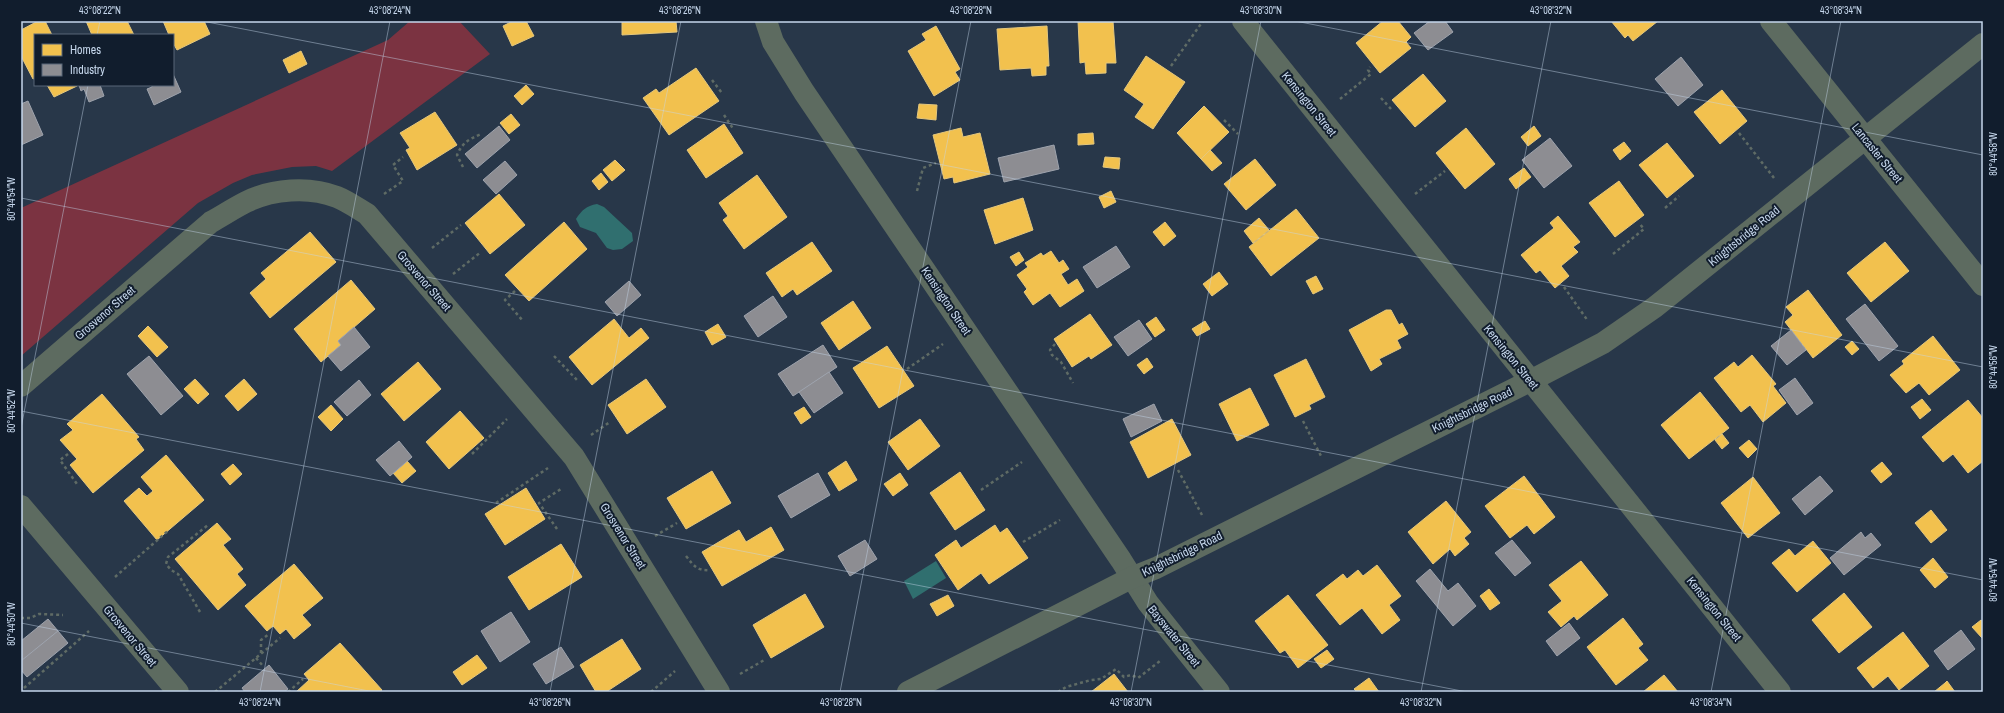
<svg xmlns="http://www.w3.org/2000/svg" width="2004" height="713" font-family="'Archivo Narrow',sans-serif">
  <rect width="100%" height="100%" fill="#283749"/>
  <!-- green -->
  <path fill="#7b3341" d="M410,21H459L490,54L332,171L316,166L292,167L252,175L233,183L198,203L21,356V208L388,40Z"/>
  <!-- water -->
  <g fill="#306f6f">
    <path d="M597,204L604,207L632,233L633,241L622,249L613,250L607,248L596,233L580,227L576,219C582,210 586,206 597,204Z"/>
    <path d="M936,561L946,578L913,599L904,581Z"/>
  </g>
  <!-- homes -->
  <g fill="#f2c14e" stroke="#e4c77d">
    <path d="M38,21H45L52,35H35V78L33,79L21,56V30Z"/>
    <path d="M86,21H127L134,35H92Z"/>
    <path d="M163,21H204L210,34L177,50L173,43V35H169Z"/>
    <path d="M513,21H526L534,36L512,46L503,26Z"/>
    <path d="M622,21H676L677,32L622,35Z"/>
    <path d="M1078,21H1113L1116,63H1106V73L1086,74L1085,62L1080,63Z"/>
    <path d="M1383,21H1398L1411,37L1406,42L1411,48L1380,73L1356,43Z"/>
    <path d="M1611,21H1658L1633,41L1628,35L1625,38Z"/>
    <path d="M936,26L960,69L955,72L960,80L934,96L908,51L926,40L922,34Z"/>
    <path d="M1047,26L1049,66H1046V75L1032,76L1031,68L1000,70L997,29Z"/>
    <path d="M301,51L307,64L289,73L283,60Z"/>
    <path d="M1146,56L1185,82L1153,129L1135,117L1144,104L1124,90Z"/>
    <path d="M696,68L719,101L669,135L643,98L656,89L659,93Z"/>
    <path d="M1423,74L1446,101L1415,127L1392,100Z"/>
    <path d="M47,85H77V86L54,97Z"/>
    <path d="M526,85L534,94L522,105L514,96Z"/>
    <path d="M1722,90L1747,121L1720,144L1694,112Z"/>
    <path d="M919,104L937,105L936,120L917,118Z"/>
    <path d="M1204,106L1229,132L1201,159L1177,133Z"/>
    <path d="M435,112L457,145L417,170L406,150L410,148L400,133Z"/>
    <path d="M511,114L520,125L509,134L500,123Z"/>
    <path d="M724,124L743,153L706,178L687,150Z"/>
    <path d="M1534,126L1541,136L1528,146L1521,137Z"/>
    <path d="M961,128L963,137L980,133L990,174L954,183L953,177L944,179L933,135Z"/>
    <path d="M1466,128L1495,164L1465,189L1436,153Z"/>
    <path d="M1093,133L1094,144L1078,145V134Z"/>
    <path d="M1624,142L1631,151L1620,160L1613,150Z"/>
    <path d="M1667,143L1694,176L1667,198L1639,165Z"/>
    <path d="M1210,150L1222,163L1212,171L1201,159Z"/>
    <path d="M1105,157L1120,158L1119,169L1103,167Z"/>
    <path d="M1255,159L1276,185L1246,210L1224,184Z"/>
    <path d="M615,160L625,170L612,181L603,170Z"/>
    <path d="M1524,168L1531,177L1516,189L1509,179Z"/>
    <path d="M601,173L608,182L599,190L592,181Z"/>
    <path d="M757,175L787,217L744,249L723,220L728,216L719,203Z"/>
    <path d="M1619,181L1644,215L1615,237L1589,203Z"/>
    <path d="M1111,191L1116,202L1104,208L1099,197Z"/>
    <path d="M499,194L525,225L490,254L465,223Z"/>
    <path d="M1023,198L1033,230L995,244L984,210Z"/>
    <path d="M1296,209L1319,238L1271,276L1249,247Z"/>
    <path d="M1558,216L1580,242L1573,247L1578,252L1561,266L1569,276L1555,288L1540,270L1536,273L1521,255L1554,228L1550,223Z"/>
    <path d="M1259,218L1269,230L1253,243L1244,231Z"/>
    <path d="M564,222L587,249L529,301L505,275Z"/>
    <path d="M1165,222L1176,236L1164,246L1153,232Z"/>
    <path d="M310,232L336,262L270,318L250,293L266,279L261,273Z"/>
    <path d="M812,242L832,271L797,295L793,289L782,297L766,273Z"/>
    <path d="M1885,242L1909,271L1871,302L1847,273Z"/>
    <path d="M1051,251L1059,263L1063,260L1069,269L1061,274L1068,285L1077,279L1084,291L1060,307L1050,293L1033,305L1024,292L1027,289L1017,275L1028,267L1025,263L1041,253L1043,256Z"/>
    <path d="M1019,252L1024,260L1016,266L1010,257Z"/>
    <path d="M1219,272L1228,284L1212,296L1203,284Z"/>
    <path d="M1316,276L1323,289L1313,294L1306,281Z"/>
    <path d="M351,280L375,309L338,341L341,345L321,362L294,329Z"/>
    <path d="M1808,290L1842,335L1813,358L1785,322L1793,315L1786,307Z"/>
    <path d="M853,301L871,328L839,350L821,323Z"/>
    <path d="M1386,310H1391L1399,325L1402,323L1408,334L1397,340L1401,348L1379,359L1382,364L1371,371L1349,330Z"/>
    <path d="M1090,314L1112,345L1091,359L1089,356L1072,367L1054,339Z"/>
    <path d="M1156,317L1165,330L1155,337L1146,324Z"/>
    <path d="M614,319L629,338L641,328L649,338L592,385L569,357Z"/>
    <path d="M1205,321L1210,329L1197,336L1192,329Z"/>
    <path d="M718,324L726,337L712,345L705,332Z"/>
    <path d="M148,326L168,347L157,357L138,336Z"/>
    <path d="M1933,336L1960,370L1929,395L1919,383L1906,393L1890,375L1904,364L1902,361Z"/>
    <path d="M1852,341L1859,349L1852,355L1845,347Z"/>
    <path d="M887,346L914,386L879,408L853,368Z"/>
    <path d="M1752,355L1776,384L1773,386L1786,403L1763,422L1750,405L1741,412L1714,378L1734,362L1738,367Z"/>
    <path d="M1147,358L1153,367L1144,374L1137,365Z"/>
    <path d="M1306,359L1325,397L1309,405L1311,409L1295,417L1274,375Z"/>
    <path d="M418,362L441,389L404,421L381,394Z"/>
    <path d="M195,379L209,394L198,404L184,389Z"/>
    <path d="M244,379L257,394L238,411L225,396Z"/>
    <path d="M646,379L666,407L627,434L608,405Z"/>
    <path d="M1250,388L1269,425L1237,441L1219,404Z"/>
    <path d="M1700,392L1729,428L1689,459L1661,425Z"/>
    <path d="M102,394L139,437L136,439L144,450L93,493L70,465L77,459L60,440L73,430L67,424Z"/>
    <path d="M1922,399L1931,410L1920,419L1911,407Z"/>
    <path d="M1968,400L1983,418V461L1968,473L1953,454L1943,462L1922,437Z"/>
    <path d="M331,405L343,419L331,431L318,417Z"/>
    <path d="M804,407L811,417L801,424L794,413Z"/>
    <path d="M460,411L484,438L449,469L426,442Z"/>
    <path d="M920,419L940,446L908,470L888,442Z"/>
    <path d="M1172,419L1191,455L1148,478L1130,442Z"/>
    <path d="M1722,434L1729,443L1722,449L1715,440Z"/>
    <path d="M1749,440L1757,449L1748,458L1739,448Z"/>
    <path d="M166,455L204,500L157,540L124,501L139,488L147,496L153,491L141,477Z"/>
    <path d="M407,461L416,471L402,483L393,473Z"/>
    <path d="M846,461L857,480L839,491L828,473Z"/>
    <path d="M1882,462L1892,474L1881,483L1871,471Z"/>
    <path d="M233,464L242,474L230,485L221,474Z"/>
    <path d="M712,471L731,503L686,529L667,498Z"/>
    <path d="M960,472L985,510L955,530L930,493Z"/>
    <path d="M900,473L908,485L893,496L884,484Z"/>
    <path d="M1524,476L1555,517L1534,534L1527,525L1510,538L1485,506Z"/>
    <path d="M1753,477L1780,513L1748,538L1721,503Z"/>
    <path d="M526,488L545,519L505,545L485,514Z"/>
    <path d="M1446,501L1471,532L1464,538L1469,544L1455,556L1450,549L1433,564L1408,532Z"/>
    <path d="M1931,510L1947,530L1931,543L1915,523Z"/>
    <path d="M217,523L231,539L223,545L243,569L237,574L246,585L218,610L175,559Z"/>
    <path d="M995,525L1000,533L1007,528L1028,558L989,584L981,573L958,590L935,555L956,540L961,548Z"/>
    <path d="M771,527L784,550L722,586L702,552L739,530L746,542Z"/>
    <path d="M1813,541L1831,563L1797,592L1772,563L1789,549L1795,556Z"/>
    <path d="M561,544L582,577L529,610L508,577Z"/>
    <path d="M1933,558L1948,577L1935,588L1920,570Z"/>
    <path d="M1581,561L1608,595L1577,620L1574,616L1561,627L1548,612L1562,601L1549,585Z"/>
    <path d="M294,564L323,598L302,615L311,625L294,639L286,629L280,634L273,626L267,631L245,606Z"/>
    <path d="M1377,565L1401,596L1389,605L1400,620L1382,634L1362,608L1340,625L1316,595L1343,574L1347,579L1358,570L1363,576Z"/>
    <path d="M1489,589L1500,603L1490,610L1480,596Z"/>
    <path d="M1844,593L1872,627L1839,653L1812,620Z"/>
    <path d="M805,594L824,627L771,658L753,625Z"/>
    <path d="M948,595L954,606L937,616L930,604Z"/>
    <path d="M1288,595L1328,645L1298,668L1285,650L1280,653L1255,621Z"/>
    <path d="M1623,618L1643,644L1638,648L1648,660L1616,685L1587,647Z"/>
    <path d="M1981,620L1983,622L1982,638L1972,627Z"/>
    <path d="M1903,632L1929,666L1899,690L1888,676L1873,688L1857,668Z"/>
    <path d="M622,639L641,669L606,692H596L580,665Z"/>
    <path d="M340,643L382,690L380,692H296L309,680L304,674Z"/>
    <path d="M1327,650L1334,659L1321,668L1314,659Z"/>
    <path d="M477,655L487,668L462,685L453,672Z"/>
    <path d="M1114,674L1128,692H1091Z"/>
    <path d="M1664,675L1678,692H1643Z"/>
    <path d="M1369,678L1379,692H1357L1354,689Z"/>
    <path d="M1947,681L1955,692H1934L1945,683Z"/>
  </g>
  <!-- industry -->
  <g fill="#8d8d92" stroke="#9ea3ad">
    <path d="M1430,21H1445L1453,32L1428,50L1414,33Z"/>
    <path d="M1681,57L1703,85L1678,106L1655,79Z"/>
    <path d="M173,74L181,92L154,105L147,89L152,87V85H173Z"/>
    <path d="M79,85H100L104,96L89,102L84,89L81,91Z"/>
    <path d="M28,101L43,135L21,145V104Z"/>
    <path d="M499,126L510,140L477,168L465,154Z"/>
    <path d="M1550,138L1572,166L1544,188L1522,160Z"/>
    <path d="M1054,145L1059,169L1004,182L998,158Z"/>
    <path d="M505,161L517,175L496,194L483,180Z"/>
    <path d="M1116,246L1130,267L1097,288L1083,267Z"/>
    <path d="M629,281L641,295L617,316L605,302Z"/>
    <path d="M773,296L787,317L758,337L744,316Z"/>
    <path d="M1865,304L1898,346L1879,361L1846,319Z"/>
    <path d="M1139,320L1152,339L1128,356L1114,337Z"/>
    <path d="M354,327L370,347L341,371L328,356L341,345L338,341Z"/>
    <path d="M1791,330L1806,350L1787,365L1771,346Z"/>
    <path d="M823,345L837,367L793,396L778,374Z"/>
    <path d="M149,356L183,396L161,415L127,374Z"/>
    <path d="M829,372L843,393L814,413L799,392Z"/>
    <path d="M1795,378L1813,403L1797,415L1779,390Z"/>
    <path d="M359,380L371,395L347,416L334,402Z"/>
    <path d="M1154,404L1162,421L1131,437L1123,419Z"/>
    <path d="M399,441L412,457L390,476L376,460Z"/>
    <path d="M818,473L830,495L791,518L778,496Z"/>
    <path d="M1820,476L1833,491L1805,515L1792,499Z"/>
    <path d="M1861,532L1865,538L1871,533L1881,545L1844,575L1830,558Z"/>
    <path d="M865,540L877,559L850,576L838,556Z"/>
    <path d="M1512,540L1531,563L1515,576L1495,553Z"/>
    <path d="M1430,569L1448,591L1458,583L1476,606L1453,626L1416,581Z"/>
    <path d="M511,612L530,642L500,662L481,631Z"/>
    <path d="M48,619L58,631L21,661V641Z"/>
    <path d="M1569,623L1580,638L1557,656L1546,641Z"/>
    <path d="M1961,630L1975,649L1948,670L1934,651Z"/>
    <path d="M58,631L68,643L27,677L21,670V661Z"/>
    <path d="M561,647L574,667L546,684L533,664Z"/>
    <path d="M269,665L288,689L284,692H245L242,688Z"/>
  </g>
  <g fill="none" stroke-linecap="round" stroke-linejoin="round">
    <!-- path -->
    <g stroke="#5f6b65" stroke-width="2.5" stroke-dasharray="3 3" stroke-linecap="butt">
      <path d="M936,21V22"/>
      <path d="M1024,21L1025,23"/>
      <path d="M1171,66L1203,21"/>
      <path d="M712,80L722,93"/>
      <path d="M1381,98L1391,109"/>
      <path d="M1340,99L1371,74L1368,70L1370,67"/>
      <path d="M724,115L734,130"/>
      <path d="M1224,120L1238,134"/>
      <path d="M1739,133L1774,178"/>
      <path d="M463,167L457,155C462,143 469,139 481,134"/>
      <path d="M917,191L923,168L936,163"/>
      <path d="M384,194L403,181L393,165L403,157"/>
      <path d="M1415,194L1445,171"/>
      <path d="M1665,208L1679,196"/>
      <path d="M432,248L461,225"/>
      <path d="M1613,254L1644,229L1639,223"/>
      <path d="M453,274L481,252"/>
      <path d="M1564,287L1588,321"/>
      <path d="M515,291L505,300L523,321"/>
      <path d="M1055,344L1050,350L1052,355L1061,362L1073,383"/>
      <path d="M554,356L577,380"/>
      <path d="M907,369L943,344"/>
      <path d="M1303,421L1321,456"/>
      <path d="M591,435L610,422"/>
      <path d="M68,454L60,460L77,484"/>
      <path d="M472,454L507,419"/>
      <path d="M1178,470L1202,515"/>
      <path d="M981,490L1022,462"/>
      <path d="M496,503L548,468"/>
      <path d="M557,529L539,503L561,489"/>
      <path d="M655,536L677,523"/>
      <path d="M1023,542L1060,520"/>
      <path d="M686,556C694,566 697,571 710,570"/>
      <path d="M115,577L169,530"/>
      <path d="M200,612L178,574L171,570L166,564L168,557L208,525"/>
      <path d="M21,618H30L39,614L63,615"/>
      <path d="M261,653V640L269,634"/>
      <path d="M256,658L263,666"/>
      <path d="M740,674L766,659"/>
      <path d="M24,688L89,631"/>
      <path d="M215,692L280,638"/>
      <path d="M288,692L303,679"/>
      <path d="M651,692L675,671"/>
      <path d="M1058,692L1066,687L1091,680L1101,679L1116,669L1124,677L1131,675L1138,678L1160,661"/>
    </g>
    <!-- minor -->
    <g stroke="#5d6b60" stroke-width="22">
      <path d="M766,21L773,42L804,92L1121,560L1148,603L1219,692"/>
      <path d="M1243,21L1780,692"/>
      <path d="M1771,21L1983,285"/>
      <path d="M21,386L211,222C222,216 234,208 246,202C272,189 309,186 337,197C347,201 357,208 367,214L574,457L719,692"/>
      <path d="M21,506L178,692"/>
      <path d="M908,692L1131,578L1156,568L1530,381L1603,343L1655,307L1983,44"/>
    </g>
  </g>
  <!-- ticks -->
  <path fill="none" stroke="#c5d6eb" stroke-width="1" stroke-opacity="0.45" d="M202,21L1983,367M1295,21L1983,155M97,35L100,21M21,198L1983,580M21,411L1467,692M21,428L88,85M21,623L374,692M260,692L390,21M550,692L681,21M840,692L971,21M1131,692L1261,21M1421,692L1551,21M1711,692L1841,21"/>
  <g text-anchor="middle" stroke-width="4" stroke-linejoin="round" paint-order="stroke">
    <!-- street labels -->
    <g font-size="12" fill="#c5d6eb" stroke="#111d2d">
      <text transform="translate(1309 104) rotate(51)" y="4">Kensington Street</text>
      <text transform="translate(1877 153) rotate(51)" y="4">Lancaster Street</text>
      <text transform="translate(1744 236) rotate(-39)" y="4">Knightsbridge Road</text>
      <text transform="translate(424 281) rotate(49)" y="4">Grosvenor Street</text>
      <text transform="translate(946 301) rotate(56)" y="4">Kensington Street</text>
      <text transform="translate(105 313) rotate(-41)" y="4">Grosvenor Street</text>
      <text transform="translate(1511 357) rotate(51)" y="4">Kensington Street</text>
      <text transform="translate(1472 410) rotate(-26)" y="4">Knightsbridge Road</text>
      <text transform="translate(623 536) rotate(58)" y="4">Grosvenor Street</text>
      <text transform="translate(1182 554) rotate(-26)" y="4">Knightsbridge Road</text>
      <text transform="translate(1714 609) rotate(51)" y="4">Kensington Street</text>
      <text transform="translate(130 636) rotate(50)" y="4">Grosvenor Street</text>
      <text transform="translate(1174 636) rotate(51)" y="4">Bayswater Street</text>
    </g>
  </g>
  <!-- border -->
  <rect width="2004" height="713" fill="none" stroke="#111d2d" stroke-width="44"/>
  <!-- legend -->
  <rect x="34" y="34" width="140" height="52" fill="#111d2d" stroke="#596779"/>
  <rect x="42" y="44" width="20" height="12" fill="#f2c14e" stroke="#596779"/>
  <text x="70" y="54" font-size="12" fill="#c5d6eb">Homes</text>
  <rect x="42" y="64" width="20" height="12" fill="#8d8d92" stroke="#596779"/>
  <text x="70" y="74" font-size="12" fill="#c5d6eb">Industry</text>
  <rect x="22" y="22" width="1960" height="669" fill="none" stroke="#c5d6eb" stroke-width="1.5"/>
  <g font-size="10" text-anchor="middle" fill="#c5d6eb">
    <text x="100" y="14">43°08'22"N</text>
    <text x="390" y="14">43°08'24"N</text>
    <text x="680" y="14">43°08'26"N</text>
    <text x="971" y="14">43°08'28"N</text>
    <text x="1261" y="14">43°08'30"N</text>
    <text x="1551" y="14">43°08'32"N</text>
    <text x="1841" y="14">43°08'34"N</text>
    <text transform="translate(1993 154) rotate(-90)" y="4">80°44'58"W</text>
    <text transform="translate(11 199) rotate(-90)" y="4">80°44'54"W</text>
    <text transform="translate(1993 367) rotate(-90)" y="4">80°44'56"W</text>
    <text transform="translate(11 411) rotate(-90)" y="4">80°44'52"W</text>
    <text transform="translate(1993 580) rotate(-90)" y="4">80°44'54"W</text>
    <text transform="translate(11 624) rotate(-90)" y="4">80°44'50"W</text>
    <text x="260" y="706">43°08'24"N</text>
    <text x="550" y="706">43°08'26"N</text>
    <text x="841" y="706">43°08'28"N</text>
    <text x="1131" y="706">43°08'30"N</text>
    <text x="1421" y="706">43°08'32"N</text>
    <text x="1711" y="706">43°08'34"N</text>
  </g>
</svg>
